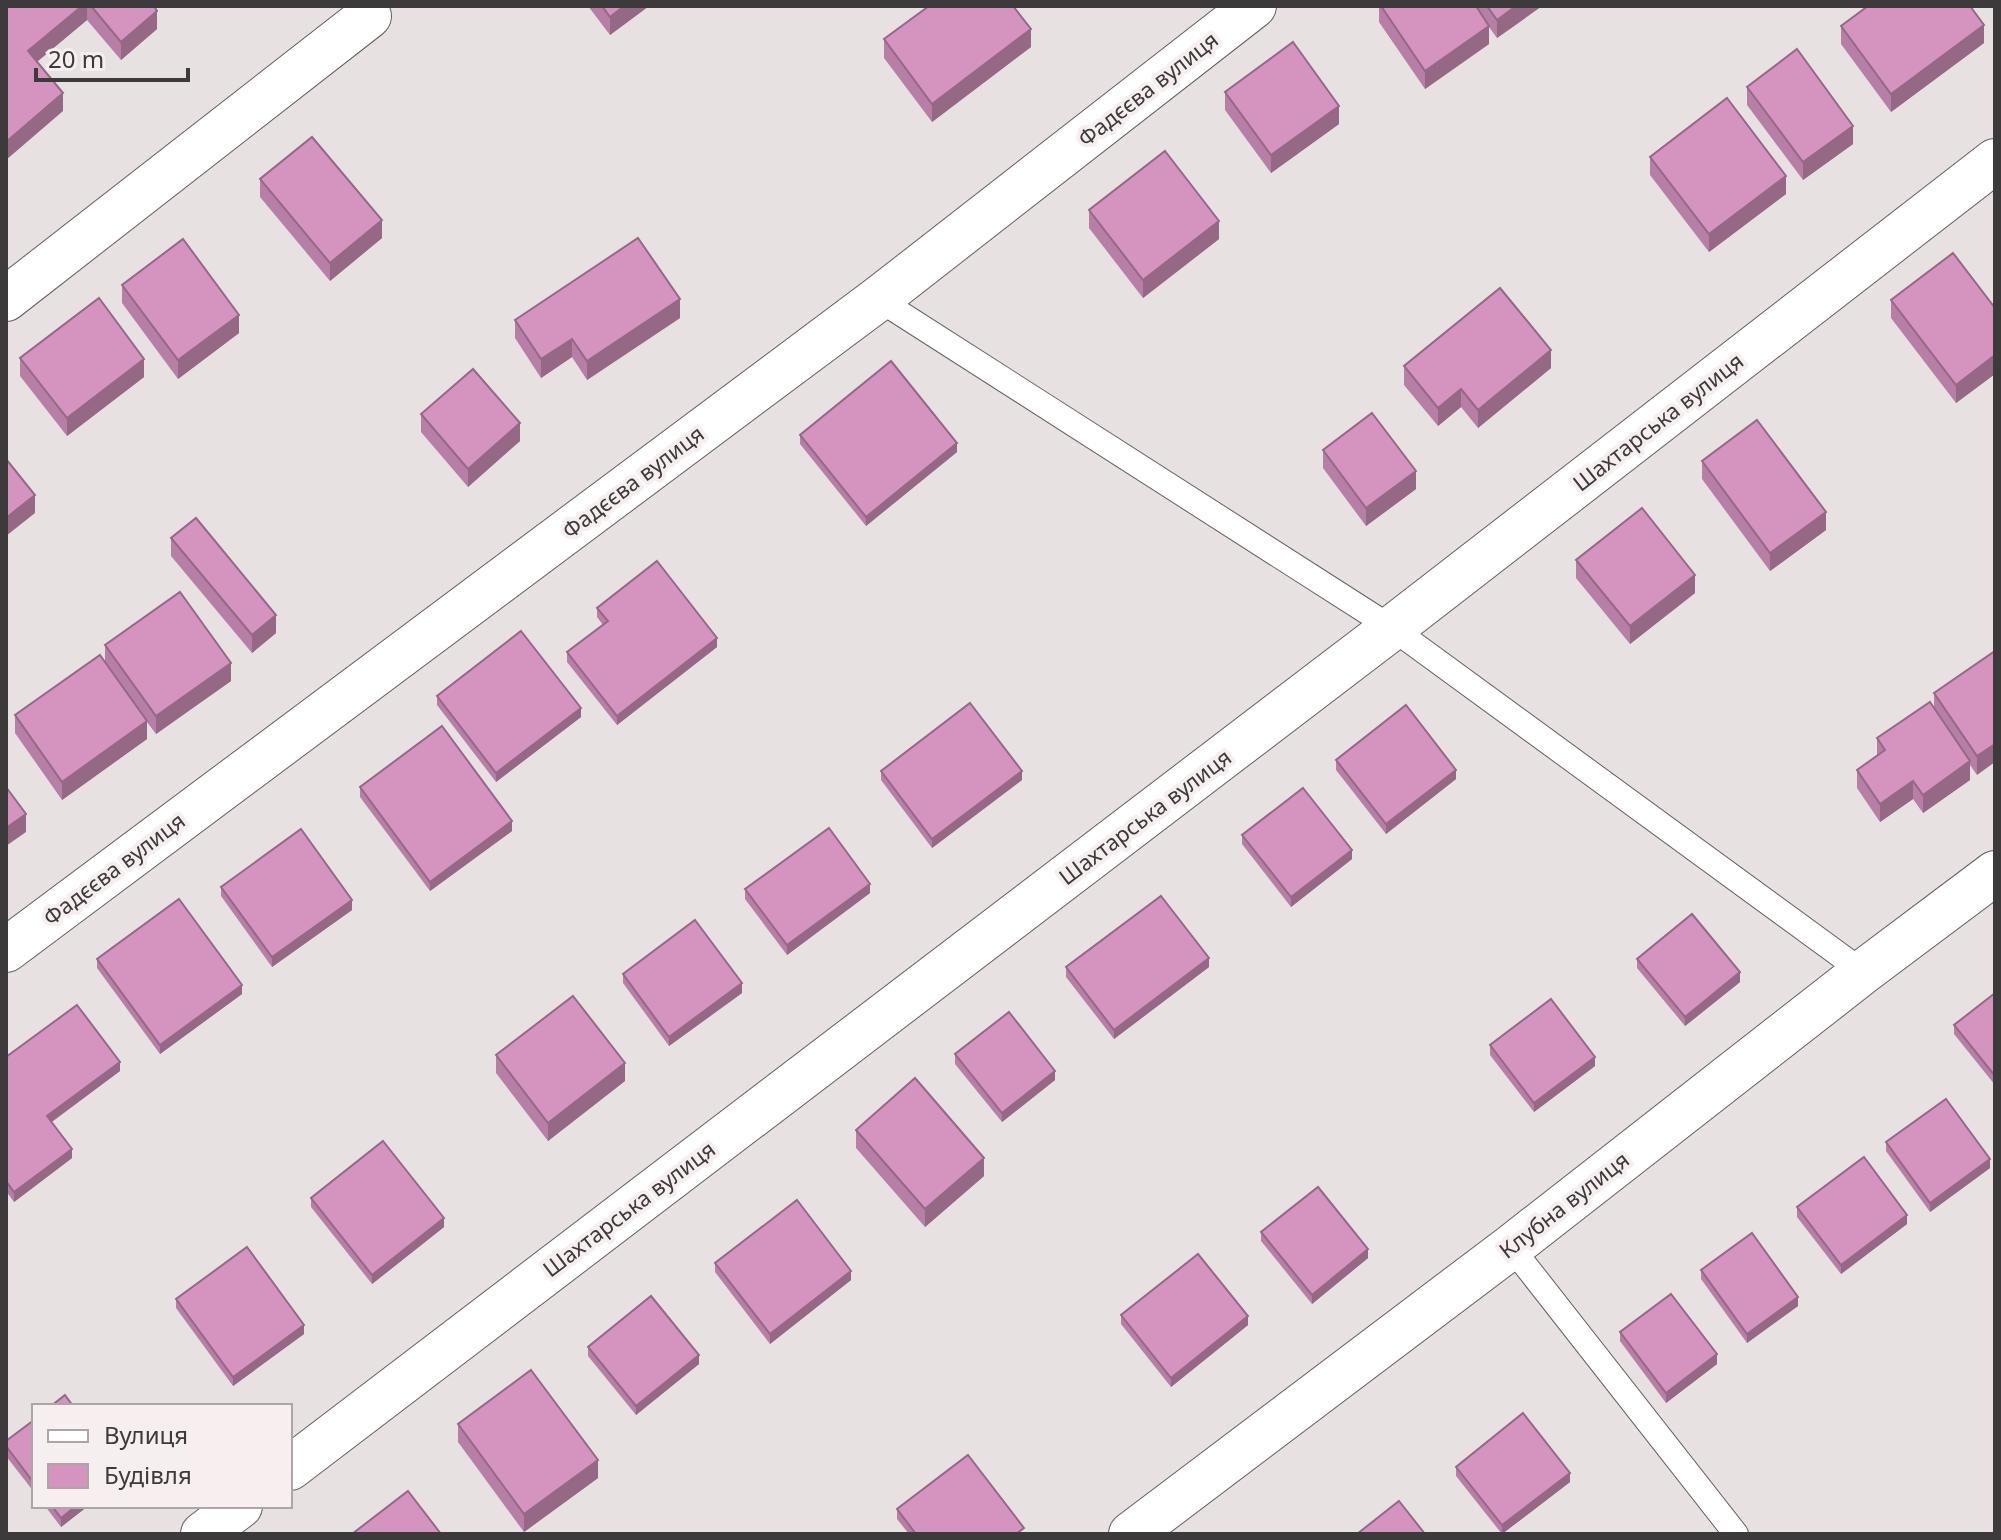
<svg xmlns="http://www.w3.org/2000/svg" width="2001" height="1540" font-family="'Noto Sans',sans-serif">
  <rect width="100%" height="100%" fill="#e8e1e2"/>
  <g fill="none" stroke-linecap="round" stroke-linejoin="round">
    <defs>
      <g id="service">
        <path d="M878,299L1392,628L1863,972"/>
        <path d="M1511,1247L1736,1534"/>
      </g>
      <g id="minor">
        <path d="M6,299L369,16"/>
        <path d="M6,950L878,299L1254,6"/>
        <path d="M290,1468L1392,628L1995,161"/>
        <path d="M203,1534L240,1506"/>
        <path d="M1131,1534L1511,1247L1863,972L1995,873"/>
      </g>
    </defs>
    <!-- service casing -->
    <use href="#service" stroke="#655e5f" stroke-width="26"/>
    <!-- minor casing -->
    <use href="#minor" stroke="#655e5f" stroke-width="46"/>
    <!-- service -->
    <use href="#service" stroke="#fff" stroke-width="24"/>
    <!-- minor -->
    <use href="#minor" stroke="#fff" stroke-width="44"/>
  </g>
  <!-- wall -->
  <g fill="#b77fa5">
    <path d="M6,6H154L157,29L121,60L87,20L37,62L63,111Z"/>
    <path d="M588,6H649L610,35Z"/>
    <path d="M1379,6H1542L1497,38L1489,27V44L1425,89L1379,22Z"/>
    <path d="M1841,26L1984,43L1891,112L1841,44Z"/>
    <path d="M884,39L1031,47L932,122L884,58Z"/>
    <path d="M1747,87L1853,144L1803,180L1747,105Z"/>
    <path d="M1225,92L1339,124L1271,173L1225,110Z"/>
    <path d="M1650,157L1786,194L1709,252L1650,175Z"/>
    <path d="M260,179L382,238L330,281L260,197Z"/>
    <path d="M1089,210L1219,239L1143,298L1089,228Z"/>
    <path d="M122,285L239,333L178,379L122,303Z"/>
    <path d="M1891,300L1995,308V374L1956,403L1891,318Z"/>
    <path d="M680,318L587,380L572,357L541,378L515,338V320Z"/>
    <path d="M20,358L144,377L67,436L20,376Z"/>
    <path d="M1404,366L1551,368L1478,428L1461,407L1438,426L1404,385Z"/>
    <path d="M421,414L520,441L468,487L421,432Z"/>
    <path d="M800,435L957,452L866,526L800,444Z"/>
    <path d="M1323,450L1416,489L1366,526L1323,468Z"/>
    <path d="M1702,461L1826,530L1770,571L1702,479Z"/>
    <path d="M171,538L276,633L252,653L171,556Z"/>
    <path d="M1576,560L1695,593L1630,644L1576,578Z"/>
    <path d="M597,608L717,647L617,725L567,662V652L603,625L597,617Z"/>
    <path d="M105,645L231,681L156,734L147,722V739L62,800L15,733V715L105,662Z"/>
    <path d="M1995,651L1977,775L1970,765V780L1923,813L1913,799L1880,822L1857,788V770L1877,756V738L1934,708V693Z"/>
    <path d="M437,696L581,717L496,782L437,705Z"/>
    <path d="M1336,760L1456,779L1386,834L1336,770Z"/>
    <path d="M881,771L1022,780L932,848L881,780Z"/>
    <path d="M360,787L512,831L430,891L360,797Z"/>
    <path d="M1242,835L1352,859L1291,907L1242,844Z"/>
    <path d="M221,887L352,910L272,967L221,896Z"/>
    <path d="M745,889L870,893L787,955L745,899Z"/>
    <path d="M97,959L242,994L160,1054L97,968Z"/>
    <path d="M1637,959L1740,982L1685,1026L1637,968Z"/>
    <path d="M1066,967H1209L1114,1039L1066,977Z"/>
    <path d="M623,974L742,993L669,1046L623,983Z"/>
    <path d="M1995,993V1085L1954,1034V1025Z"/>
    <path d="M1490,1045L1595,1066L1534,1112L1490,1055Z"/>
    <path d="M955,1054L1055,1080L1002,1122L955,1064Z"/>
    <path d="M496,1055L625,1081L548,1141L496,1073Z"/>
    <path d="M6,1057L120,1071L52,1122L72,1158L14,1202L6,1191Z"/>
    <path d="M856,1130L984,1176L925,1227L856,1148Z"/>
    <path d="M1886,1142L1990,1168L1930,1212L1886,1151Z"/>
    <path d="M311,1198L444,1227L372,1284L311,1207Z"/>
    <path d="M1797,1207L1907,1224L1841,1274L1797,1217Z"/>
    <path d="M1261,1232L1368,1258L1312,1304L1261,1241Z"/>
    <path d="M715,1263L851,1280L770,1344L715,1272Z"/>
    <path d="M1701,1270L1798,1306L1747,1343L1701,1279Z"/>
    <path d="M176,1299L304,1334L233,1386L176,1308Z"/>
    <path d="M1121,1315L1248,1325L1171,1387L1121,1324Z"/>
    <path d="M1620,1332L1717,1364L1666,1403L1620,1341Z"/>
    <path d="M588,1347L699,1364L636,1415L588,1356Z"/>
    <path d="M34,1420V1492L6,1456V1441Z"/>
    <path d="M458,1424L598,1478L524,1532L458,1442Z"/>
    <path d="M1456,1467L1570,1482L1502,1534L1456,1476Z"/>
    <path d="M45,1506H88L61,1527Z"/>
    <path d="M897,1509L1024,1534H909L897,1519Z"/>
  </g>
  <!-- shaded-wall -->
  <g fill="#956886">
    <path d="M82,6H87V20L28,69V51Z"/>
    <path d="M624,6H649L610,35V17Z"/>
    <path d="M1516,6H1542L1497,38V20Z"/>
    <path d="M157,11V29L121,60V42Z"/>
    <path d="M1984,25V43L1891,112V94Z"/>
    <path d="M1489,26V44L1425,89V71Z"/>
    <path d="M1031,29V47L932,122V104Z"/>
    <path d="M63,93V111L6,160V142Z"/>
    <path d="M1339,106V124L1271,173V155Z"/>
    <path d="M1853,126V144L1803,180V162Z"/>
    <path d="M1786,176V194L1709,252V234Z"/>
    <path d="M382,220V238L330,281V263Z"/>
    <path d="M1219,221V239L1143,298V280Z"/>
    <path d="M680,299V318L587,380V361Z"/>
    <path d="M239,315V333L178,379V360Z"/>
    <path d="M572,339V357L541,378V359Z"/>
    <path d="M1551,350V368L1478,428V410Z"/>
    <path d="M1995,355V374L1956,403V385Z"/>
    <path d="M144,359V377L67,436V418Z"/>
    <path d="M1461,389V407L1438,426V408Z"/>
    <path d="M520,423V441L468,487V469Z"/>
    <path d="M957,443V452L866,526V517Z"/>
    <path d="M1416,471V489L1366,526V508Z"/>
    <path d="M35,495V513L6,536V518Z"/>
    <path d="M1826,512V530L1770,571V553Z"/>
    <path d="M1695,575V593L1630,644V626Z"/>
    <path d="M276,615V633L252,653V635Z"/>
    <path d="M717,638V647L617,725V716Z"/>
    <path d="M231,663V681L156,734V716Z"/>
    <path d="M581,708V717L496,782V773Z"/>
    <path d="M147,721V739L62,800V782Z"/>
    <path d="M1995,744V762L1977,775V756Z"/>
    <path d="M1970,761V780L1923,813V795Z"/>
    <path d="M1456,770V779L1386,834V824Z"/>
    <path d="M1022,771V780L932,848V839Z"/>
    <path d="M1913,781V799L1880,822V804Z"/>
    <path d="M26,814V832L6,846V828Z"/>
    <path d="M512,821V831L430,891V882Z"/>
    <path d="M1352,850V859L1291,907V897Z"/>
    <path d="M870,884V893L787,955V945Z"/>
    <path d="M352,900V910L272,967V957Z"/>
    <path d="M1209,958V967L1114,1039V1030Z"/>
    <path d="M1740,972V982L1685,1026V1017Z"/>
    <path d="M742,983V993L669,1046V1037Z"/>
    <path d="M242,985V994L160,1054V1045Z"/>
    <path d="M1595,1057V1066L1534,1112V1103Z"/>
    <path d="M120,1062V1071L47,1125V1116Z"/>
    <path d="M625,1063V1081L548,1141V1123Z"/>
    <path d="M1055,1071V1080L1002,1122V1113Z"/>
    <path d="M72,1149V1158L14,1202V1192Z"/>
    <path d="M984,1158V1176L925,1227V1209Z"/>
    <path d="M1990,1159V1168L1930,1212V1203Z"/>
    <path d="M1907,1215V1224L1841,1274V1265Z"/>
    <path d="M444,1218V1227L372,1284V1275Z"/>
    <path d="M1368,1249V1258L1312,1304V1295Z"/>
    <path d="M851,1271V1280L770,1344V1334Z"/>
    <path d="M1798,1297V1306L1747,1343V1334Z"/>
    <path d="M1248,1316V1325L1171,1387V1378Z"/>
    <path d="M304,1325V1334L233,1386V1377Z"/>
    <path d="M1717,1354V1364L1666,1403V1393Z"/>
    <path d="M699,1355V1364L636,1415V1406Z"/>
    <path d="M598,1460V1478L524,1532V1514Z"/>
    <path d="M1570,1473V1482L1502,1534V1525Z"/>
    <path d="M76,1506H88L61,1527V1518Z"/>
  </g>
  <!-- building -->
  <g fill="#d594c0" stroke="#956886" stroke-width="2">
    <path d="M6,6H82L28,51L63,93L6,142Z"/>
    <path d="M91,6H154L157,11L121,42Z"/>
    <path d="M602,6H624L610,17Z"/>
    <path d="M929,6H1013L1031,29L932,104L884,39Z"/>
    <path d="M1381,6H1476L1489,26L1425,71Z"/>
    <path d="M1487,6H1516L1497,20Z"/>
    <path d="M1868,6H1970L1984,25L1891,94L1841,26Z"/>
    <path d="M1293,42L1339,106L1271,155L1225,92Z"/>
    <path d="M1797,49L1853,126L1803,162L1747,87Z"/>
    <path d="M1727,98L1786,176L1709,234L1650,157Z"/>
    <path d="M312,137L382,220L330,263L260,179Z"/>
    <path d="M1165,151L1219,221L1143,280L1089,210Z"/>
    <path d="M638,238L680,299L587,361L572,339L541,359L515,320Z"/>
    <path d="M183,239L239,315L178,360L122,285Z"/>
    <path d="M1953,253L1995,308V355L1956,385L1891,300Z"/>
    <path d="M1500,288L1551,350L1478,410L1461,389L1438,408L1404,366Z"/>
    <path d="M99,298L144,359L67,418L20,358Z"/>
    <path d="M891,361L957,443L866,517L800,435Z"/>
    <path d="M473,369L520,423L468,469L421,414Z"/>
    <path d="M1372,413L1416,471L1366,508L1323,450Z"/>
    <path d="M1757,420L1826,512L1770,553L1702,461Z"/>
    <path d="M6,459L35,495L6,518Z"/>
    <path d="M1642,508L1695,575L1630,626L1576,560Z"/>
    <path d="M196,518L276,615L252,635L171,538Z"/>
    <path d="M657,561L717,638L617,716L567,652L608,621L597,608Z"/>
    <path d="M180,592L231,663L156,716L105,645Z"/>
    <path d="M521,631L581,708L496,773L437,696Z"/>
    <path d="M1995,651V744L1977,756L1934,693Z"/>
    <path d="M100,655L147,721L62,782L15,715Z"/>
    <path d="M1930,702L1970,761L1923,795L1913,781L1880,804L1857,770L1885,750L1877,738Z"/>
    <path d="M970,703L1022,771L932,839L881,771Z"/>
    <path d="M1406,705L1456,770L1386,824L1336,760Z"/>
    <path d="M442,726L512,821L430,882L360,787Z"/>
    <path d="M6,787L26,814L6,828Z"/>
    <path d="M1303,788L1352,850L1291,897L1242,835Z"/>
    <path d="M829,828L870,884L787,945L745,889Z"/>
    <path d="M301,829L352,900L272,957L221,887Z"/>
    <path d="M1161,896L1209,958L1114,1030L1066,967Z"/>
    <path d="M179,899L242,985L160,1045L97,959Z"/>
    <path d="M1692,914L1740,972L1685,1017L1637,959Z"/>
    <path d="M695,920L742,983L669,1037L623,974Z"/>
    <path d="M1995,993V1076L1954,1025Z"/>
    <path d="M573,996L625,1063L548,1123L496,1055Z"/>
    <path d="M1551,999L1595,1057L1534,1103L1490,1045Z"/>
    <path d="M77,1005L120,1062L47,1116L72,1149L14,1192L6,1181V1057Z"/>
    <path d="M1009,1012L1055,1071L1002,1113L955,1054Z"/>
    <path d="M915,1078L984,1158L925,1209L856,1130Z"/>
    <path d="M1946,1099L1990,1159L1930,1203L1886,1142Z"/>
    <path d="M383,1141L444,1218L372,1275L311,1198Z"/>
    <path d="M1864,1157L1907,1215L1841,1265L1797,1207Z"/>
    <path d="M1318,1187L1368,1249L1312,1295L1261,1232Z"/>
    <path d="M797,1200L851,1271L770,1334L715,1263Z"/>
    <path d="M1752,1233L1798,1297L1747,1334L1701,1270Z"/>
    <path d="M247,1247L304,1325L233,1377L176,1299Z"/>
    <path d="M1198,1254L1248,1316L1171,1378L1121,1315Z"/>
    <path d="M1671,1294L1717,1354L1666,1393L1620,1332Z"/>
    <path d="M651,1296L699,1355L636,1406L588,1347Z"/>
    <path d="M531,1370L598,1460L524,1514L458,1424Z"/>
    <path d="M65,1395L73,1406H51Z"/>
    <path d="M1523,1413L1570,1473L1502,1525L1456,1467Z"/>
    <path d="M34,1420V1483L6,1446V1441Z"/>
    <path d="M968,1455L1024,1528L1016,1534H916L897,1509Z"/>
    <path d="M408,1491L441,1534H352Z"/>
    <path d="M1399,1501L1425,1534H1357Z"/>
    <path d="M52,1506H76L61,1518Z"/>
  </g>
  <g text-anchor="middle" stroke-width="8" stroke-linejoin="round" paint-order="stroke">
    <!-- street labels -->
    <g font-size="22" fill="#3d3a3b" stroke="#f6eeef">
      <text transform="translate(1148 89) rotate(-38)" y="8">Фадєєва вулиця</text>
      <text transform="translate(1658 422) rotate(-38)" y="8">Шахтарська вулиця</text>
      <text transform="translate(633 482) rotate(-37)" y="8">Фадєєва вулиця</text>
      <text transform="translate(1145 817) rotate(-37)" y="8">Шахтарська вулиця</text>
      <text transform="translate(114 869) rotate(-37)" y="8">Фадєєва вулиця</text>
      <text transform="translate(1564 1205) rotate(-38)" y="8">Клубна вулиця</text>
      <text transform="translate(629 1209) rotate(-37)" y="8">Шахтарська вулиця</text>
    </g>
  </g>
  <!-- border -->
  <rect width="2001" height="1540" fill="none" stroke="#3d3a3b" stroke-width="16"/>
  <!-- legend -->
  <rect x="32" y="1404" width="260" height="104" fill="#f6eeef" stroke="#aca6a7" stroke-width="2"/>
  <rect x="48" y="1430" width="40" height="12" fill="#ffffff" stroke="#aca6a7" stroke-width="2"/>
  <text x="104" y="1444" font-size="24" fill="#3d3a3b">Вулиця</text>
  <rect x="48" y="1464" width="40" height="24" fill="#d594c0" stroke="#aca6a7" stroke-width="2"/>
  <text x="104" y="1484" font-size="24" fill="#3d3a3b">Будівля</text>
  <!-- scale -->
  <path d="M36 68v12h152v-12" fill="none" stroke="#3d3a3b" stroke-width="4"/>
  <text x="48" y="68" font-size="24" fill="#3d3a3b" stroke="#f6eeef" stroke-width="6" paint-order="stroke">20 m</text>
</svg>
